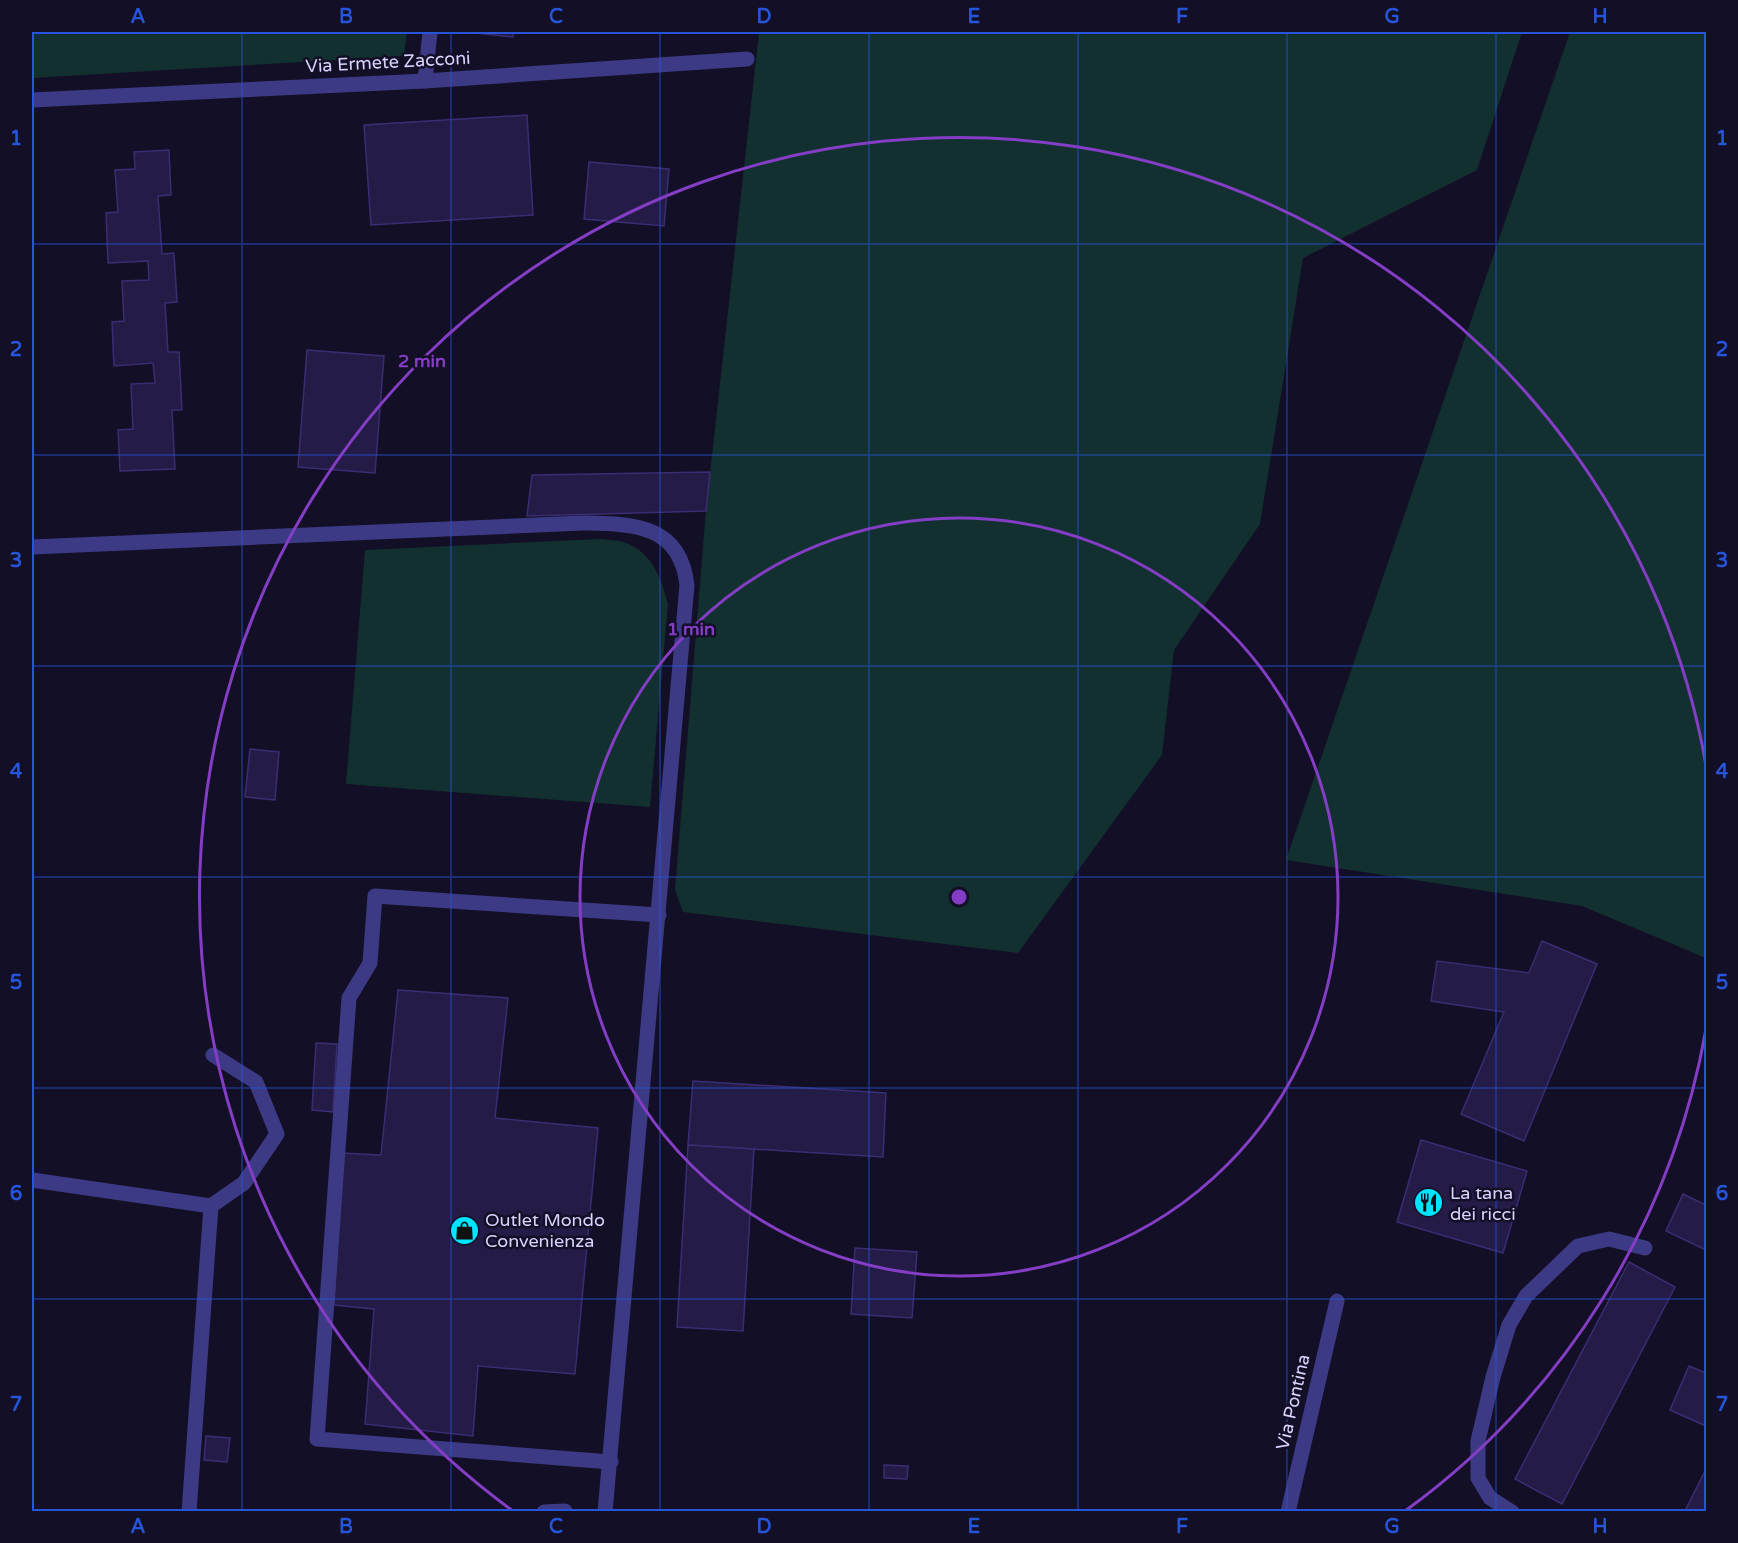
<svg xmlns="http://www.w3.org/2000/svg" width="1738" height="1543" font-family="'Varela Round',sans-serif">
  <rect width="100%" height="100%" fill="#130f26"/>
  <!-- green -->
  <g fill="#12302f">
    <path d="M32,32H407L404,56L32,78Z"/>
    <path d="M759,32H1522L1477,170L1303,258L1260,524L1174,650L1162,755L1018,953L683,912L675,890L706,510Z"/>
    <path d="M1570,32H1706V958L1582,906L1286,860Z"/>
    <path d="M600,539C607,540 617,540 623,542C652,551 661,578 668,604L650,807L346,784L365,550Z"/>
  </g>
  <!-- building -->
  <g fill="#241b47" stroke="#3b2d73" stroke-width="1.5">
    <path d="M467,32H514L513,37Z"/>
    <path d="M527,115L533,215L371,225L364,125Z"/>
    <path d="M169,150L171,195L158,196L162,254L174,253L177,302L165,303L168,352H179L182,410H172L175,469L120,471L118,430L133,429L131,384L155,383L153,363L114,366L112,322L124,321L122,281L149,280L148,261L108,263L106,213L118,212L115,170L135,169L134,152Z"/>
    <path d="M589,162L669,169L664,226L584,219Z"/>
    <path d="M307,350L384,356L375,473L298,467Z"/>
    <path d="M710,472L706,511L527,516L532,475Z"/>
    <path d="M250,749L279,752L275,800L245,797Z"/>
    <path d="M1542,941L1597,964L1524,1141L1461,1114L1504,1012L1431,1001L1437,961L1529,973Z"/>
    <path d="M398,990L508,998L495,1118L598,1128L575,1374L478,1366L473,1436L365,1424L374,1309L334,1305L343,1153L381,1155Z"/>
    <path d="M316,1043L337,1044L333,1112L312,1110Z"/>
    <path d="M693,1081L886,1093L883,1157L688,1145Z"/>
    <path d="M1421,1140L1527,1171L1503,1253L1397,1222Z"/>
    <path d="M688,1145L754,1149L743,1331L677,1327Z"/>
    <path d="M1683,1194L1706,1205V1250L1666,1231Z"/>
    <path d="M855,1248L917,1252L912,1318L851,1314Z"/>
    <path d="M1629,1262L1675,1287L1562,1504L1515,1479Z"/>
    <path d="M1689,1366L1706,1373V1426L1670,1410Z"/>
    <path d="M206,1436L230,1438L227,1462L204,1460Z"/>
    <path d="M884,1465L908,1466L907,1479L884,1478Z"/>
    <path d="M1706,1469V1512H1687L1685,1511Z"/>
  </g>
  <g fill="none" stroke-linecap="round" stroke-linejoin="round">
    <!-- service -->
    <g stroke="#3d3a85" stroke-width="15">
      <path d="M32,547L583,523C631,524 680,523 687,585L605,1512"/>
      <path d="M32,1180L211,1206L189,1512"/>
      <path d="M211,1206L244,1183L277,1134L256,1082L213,1055"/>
      <path d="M611,1462L317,1439L349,998L370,963L375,896L659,915"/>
      <path d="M544,1512L565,1511"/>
      <path d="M1512,1512L1490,1498L1478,1478V1441L1493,1377L1509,1325L1526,1296L1578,1246L1609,1239L1645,1248"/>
    </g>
    <!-- minor -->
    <g stroke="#3d3a85" stroke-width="15">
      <path d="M425,81L430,32"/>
      <path d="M32,100L425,81L747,59"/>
      <path d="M1288,1512L1337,1301"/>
    </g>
  </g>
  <!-- grid -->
  <path fill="none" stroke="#2655da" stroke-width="1.5" stroke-opacity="0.55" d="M242,32V1512M451,32V1512M660,32V1512M869,32V1512M1078,32V1512M1287,32V1512M1496,32V1512M32,244H1706M32,455H1706M32,666H1706M32,877H1706M32,1088H1706M32,1299H1706"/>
  <!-- distance rings -->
  <g fill="none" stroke="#843dc5" stroke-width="3">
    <circle cx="959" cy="897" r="379"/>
    <path d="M1706 1029A759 759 0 0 1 1405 1511M513 1511A759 759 0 1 1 1706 765"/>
  </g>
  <!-- icons -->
  <defs>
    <symbol id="restaurant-disc" viewBox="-11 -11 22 22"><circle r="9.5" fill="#00e5ff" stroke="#130f26"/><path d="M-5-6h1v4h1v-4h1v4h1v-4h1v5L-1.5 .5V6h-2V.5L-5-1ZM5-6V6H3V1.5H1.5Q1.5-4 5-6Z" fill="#111"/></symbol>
    <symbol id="shop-disc" viewBox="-11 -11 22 22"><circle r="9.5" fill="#00e5ff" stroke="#130f26"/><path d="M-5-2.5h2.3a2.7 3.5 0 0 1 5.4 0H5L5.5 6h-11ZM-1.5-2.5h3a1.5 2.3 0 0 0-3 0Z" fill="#111"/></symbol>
  </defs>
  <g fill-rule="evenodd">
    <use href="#restaurant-disc" x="1412" y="1186" width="33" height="33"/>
    <use href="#shop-disc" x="448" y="1214" width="33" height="33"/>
  </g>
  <g text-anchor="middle" stroke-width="5" stroke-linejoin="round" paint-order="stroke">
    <!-- street labels -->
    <g font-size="18" fill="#d9d4ff" stroke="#130f26">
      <text transform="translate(388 62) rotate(-3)" y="6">Via Ermete Zacconi</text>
      <text transform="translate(1293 1402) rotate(-77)" y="6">Via Pontina</text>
    </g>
    <!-- poi labels -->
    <g font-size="18" fill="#d9d4ff" stroke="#130f26" text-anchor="start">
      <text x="1450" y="1199">La tana<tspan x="1450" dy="21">dei ricci</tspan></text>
      <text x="485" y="1226">Outlet Mondo<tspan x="485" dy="21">Convenienza</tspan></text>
    </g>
  </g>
  <circle cx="959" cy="897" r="9" fill="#843dc5" stroke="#130f26" stroke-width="3"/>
  <g font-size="18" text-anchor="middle" font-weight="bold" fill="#843dc5" stroke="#130f26" stroke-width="5" stroke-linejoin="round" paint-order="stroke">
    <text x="422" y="367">2 min</text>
    <text x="691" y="635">1 min</text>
  </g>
  <!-- border -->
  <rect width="1738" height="1543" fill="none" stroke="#130f26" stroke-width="66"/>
  <rect x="33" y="33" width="1672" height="1477" fill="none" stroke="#2655da" stroke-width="2"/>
  <g font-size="20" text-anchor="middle" font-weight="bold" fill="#2655da">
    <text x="138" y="23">A</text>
    <text x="346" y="23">B</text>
    <text x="556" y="23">C</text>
    <text x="764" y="23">D</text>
    <text x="974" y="23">E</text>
    <text x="1182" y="23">F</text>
    <text x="1392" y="23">G</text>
    <text x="1600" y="23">H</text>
    <text x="16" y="145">1</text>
    <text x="1722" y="145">1</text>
    <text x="16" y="356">2</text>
    <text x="1722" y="356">2</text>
    <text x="16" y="567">3</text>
    <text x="1722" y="567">3</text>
    <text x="16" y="778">4</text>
    <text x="1722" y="778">4</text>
    <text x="16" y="989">5</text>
    <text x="1722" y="989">5</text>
    <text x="16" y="1200">6</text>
    <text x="1722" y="1200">6</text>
    <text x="16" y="1411">7</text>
    <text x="1722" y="1411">7</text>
    <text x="138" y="1533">A</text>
    <text x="346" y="1533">B</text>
    <text x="556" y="1533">C</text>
    <text x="764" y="1533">D</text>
    <text x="974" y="1533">E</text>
    <text x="1182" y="1533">F</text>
    <text x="1392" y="1533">G</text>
    <text x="1600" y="1533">H</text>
  </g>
</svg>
